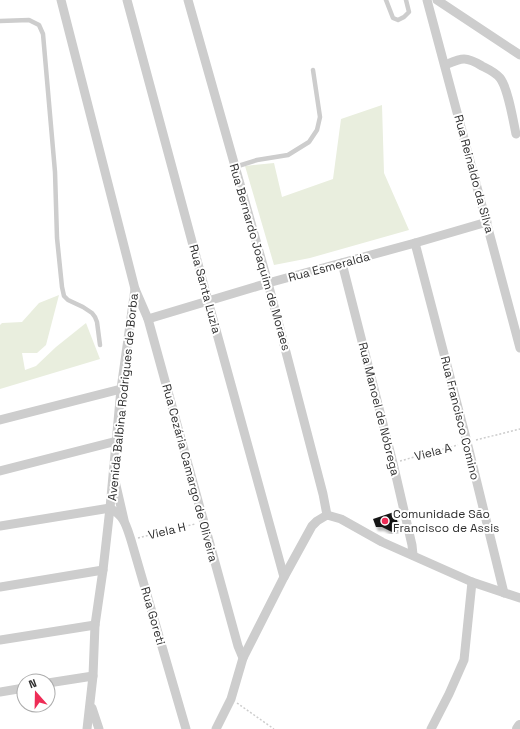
<svg xmlns="http://www.w3.org/2000/svg" width="520" height="729" font-family="'Space Grotesk',sans-serif">
  <defs>
    <filter id="shadow"><feDropShadow dx="2" dy="4" stdDeviation="1" flood-color="#0004"/></filter>
  </defs>
  <rect width="100%" height="100%" fill="#fff"/>
  <!-- green -->
  <g fill="#e9eede">
    <path d="M382,105L384,173L409,230L310,258L274,265L245,166L274,163L282,197L333,179L341,119Z"/>
    <path d="M59,295L46,345L37,353H22L25,370L36,366L56,347L86,323L100,359L0,389V325L2,323L22,322L39,303Z"/>
  </g>
  <!-- building -->
  <path fill="#171717" filter="url(#shadow)" d="M394,512L398,523L400,524L395,530L392,532L382,527H376L373,519Z"/>
  <g fill="none" stroke-linecap="round" stroke-linejoin="round">
    <!-- path -->
    <g stroke="#cdcdcd" stroke-width="1.5" stroke-dasharray="2 2" stroke-linecap="butt">
      <path d="M476,440L520,429"/>
      <path d="M400,461L458,445"/>
      <path d="M138,538L195,524"/>
      <path d="M237,703L274,729"/>
    </g>
    <!-- service -->
    <g stroke="#cdcdcd" stroke-width="4.5">
      <path d="M386,0L393,18L398,20L404,17L409,12L406,0"/>
      <path d="M0,21L29,20L39,25L43,34L55,172L57,238L62,287L64,296L68,300L83,307L92,313L95,317L97,322L100,345"/>
      <path d="M235,167L257,160L288,155L309,142L317,130L320,117L313,70"/>
    </g>
    <!-- minor -->
    <g stroke="#cdcdcd" stroke-width="9">
      <path d="M61,0L135,289L121,389L110,508L103,570L95,625L93,676L87,729"/>
      <path d="M127,0L208,301L284,577"/>
      <path d="M188,0L268,283L323,494L327,515"/>
      <path d="M427,0L520,348"/>
      <path d="M437,0L520,55"/>
      <path d="M445,65C462,58 465,56 482,66C488,69 495,72 500,78C508,88 513,120 516,134"/>
      <path d="M415,243L467,442L504,593"/>
      <path d="M342,263L393,463L412,545L413,555"/>
      <path d="M135,289L148,319L238,646L243,658"/>
      <path d="M148,319L268,283L415,243L487,222"/>
      <path d="M0,420L121,389"/>
      <path d="M0,471L117,441"/>
      <path d="M115,481L124,520"/>
      <path d="M327,515L341,519L382,542L472,582L520,598"/>
      <path d="M0,526L110,508C125,517 126,525 131,540L186,729"/>
      <path d="M0,587L103,570"/>
      <path d="M0,640L95,625"/>
      <path d="M48,683L93,676"/>
      <path d="M0,692L24,688"/>
      <path d="M92,708L99,729"/>
      <path d="M216,729L231,699L243,658L284,577L312,526L317,521L327,515"/>
      <path d="M431,729L449,694L464,660L472,582"/>
    </g>
    <!-- tertiary -->
    <path stroke="#cdcdcd" stroke-width="12" d="M518,729L520,726"/>
  </g>
  <!-- markers -->
  <circle fill="#ee2c56" stroke="#fff" stroke-width="1.5" cx="385" cy="521" r="4"/>
  <g text-anchor="middle" stroke-width="4" stroke-linejoin="round" paint-order="stroke">
    <!-- street labels -->
    <g font-size="12" fill="#303030" stroke="#fff">
      <text transform="translate(474 174) rotate(75)" y="4">Rua Reinaldo da Silva</text>
      <text transform="translate(260 257) rotate(74)" y="4">Rua Bernardo Joaquim de Moraes</text>
      <text transform="translate(329 267) rotate(-15)" y="4">Rua Esmeralda</text>
      <text transform="translate(205 289) rotate(75)" y="4">Rua Santa Luzia</text>
      <text transform="translate(123 397) rotate(-84)" y="4">Avenida Balbina Rodrigues de Borba</text>
      <text transform="translate(379 409) rotate(76)" y="4">Rua Manoel de Nóbrega</text>
      <text transform="translate(460 418) rotate(76)" y="4">Rua Francisco Comino</text>
      <text transform="translate(433 452) rotate(-15)" y="4">Viela A</text>
      <text transform="translate(190 473) rotate(75)" y="4">Rua Cezária Camargo de Oliveira</text>
      <text transform="translate(167 531) rotate(-13)" y="4">Viela H</text>
      <text transform="translate(153 616) rotate(74)" y="4">Rua Goreti</text>
    </g>
    <!-- poi labels -->
    <g font-size="12" fill="#303030" stroke="#fff" text-anchor="start">
      <text x="393" y="518">Comunidade São<tspan x="393" dy="14">Francisco de Assis</tspan></text>
    </g>
  </g>
  <!-- north arrow -->
  <g transform="translate(36 693) rotate(340)"><circle r="19" fill="#ffffff" stroke="#acacac"/>
  <path d="M0-3L7 15L0 10L-7 15Z" fill="#ee2c56"/>
  <text y="-6" font-size="11" font-weight="bold" text-anchor="middle" fill="#303030">N</text>
  </g>
</svg>
